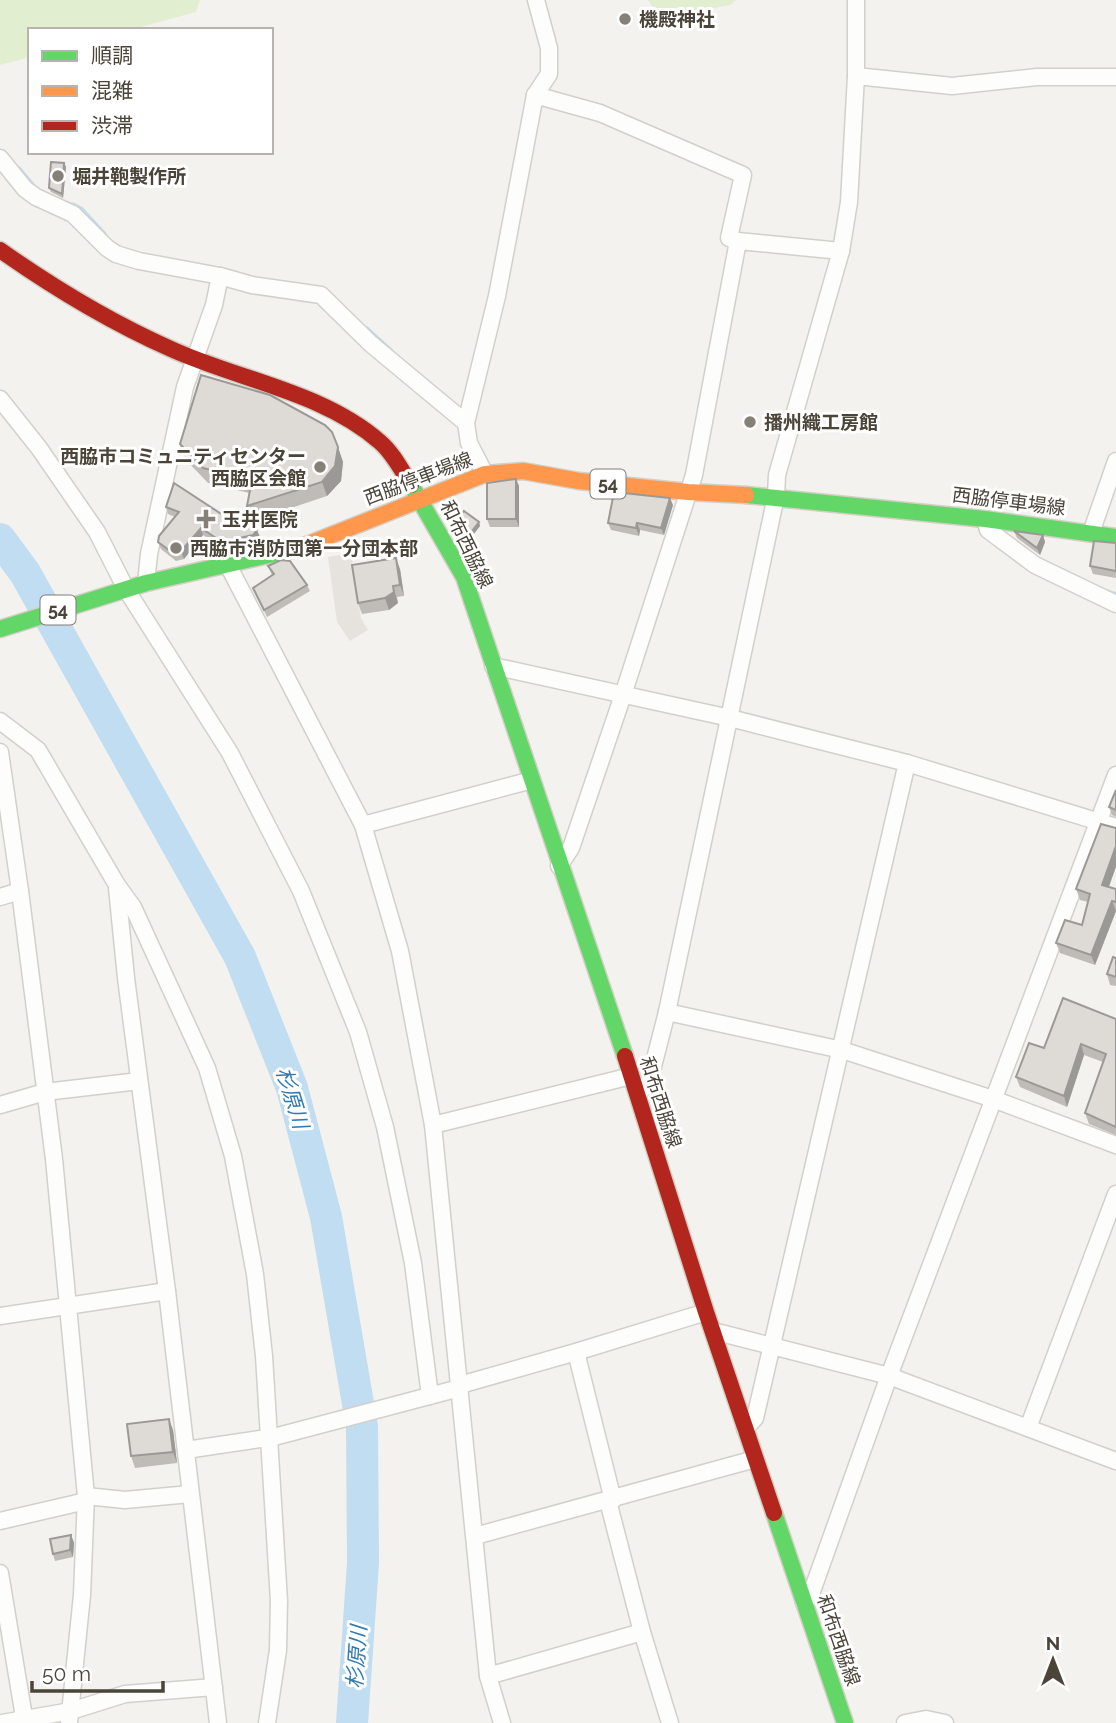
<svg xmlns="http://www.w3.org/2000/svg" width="1116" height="1723" font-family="Raleway,'Noto Sans JP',sans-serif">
  <rect width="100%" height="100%" fill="#f4f2ee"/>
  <!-- green -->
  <g fill="#e1eecf">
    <path d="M0,0H200L196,12L130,30H30V57L0,65Z"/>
    <path d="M648,0H736L730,5L661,18Z"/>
  </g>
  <!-- parking -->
  <path fill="#e6e3df" d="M351,553L361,618L368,630L350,641L337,622L328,557Z"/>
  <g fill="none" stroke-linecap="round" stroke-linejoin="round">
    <!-- stream -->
    <g stroke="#c0ddf1" stroke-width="5">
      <path d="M19,169L35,188"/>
      <path d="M73,205L81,209L104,234"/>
      <path d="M367,329L391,351"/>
      <path d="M1105,591L1116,595"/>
    </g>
    <!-- river -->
    <path stroke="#c0ddf1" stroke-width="32" d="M0,539L25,573L240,957L292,1088L326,1217L362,1427L363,1563L352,1723"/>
    <defs>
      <g id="street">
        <path d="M856,76L952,86L1037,77H1116"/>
        <path d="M535,95L600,113L743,175L729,238L738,241"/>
        <path d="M0,158L25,189L36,197L73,214L107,248L116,254L139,261L220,276L252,285L321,295L371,344L466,423"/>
        <path d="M0,399L39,448L97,532L126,589L230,753L301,891L358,1032L385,1127L413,1263L430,1396"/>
        <path d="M485,474L469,443L466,423L497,296L535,95L549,74V48L536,0"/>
        <path d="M985,519L988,530L1035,565L1116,604"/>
        <path d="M1091,533L1116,461"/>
        <path d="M228,565L363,825L400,951L433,1125L488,1676L502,1723"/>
        <path d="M146,583L149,554L185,387L214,305L220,276"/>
        <path d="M493,666L730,718L907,763L1116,827"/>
        <path d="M0,721L38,750L117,885L133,907L207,1068L233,1156L255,1274L264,1356L279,1601L278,1650L267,1723"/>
        <path d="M0,752L20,891L54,1159L86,1496L82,1595L69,1723"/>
        <path d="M363,825L532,780"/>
        <path d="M559,866L571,848L623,695L694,475L738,241L841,251"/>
        <path d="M117,888L126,978L167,1291L218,1723"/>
        <path d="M0,897L20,891"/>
        <path d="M667,1012L842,1050L993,1099L1116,1145"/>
        <path d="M638,1094L649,1082L667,1012L776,496L777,475L841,251L849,202L856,76V0"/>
        <path d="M0,1105L45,1092L139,1081"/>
        <path d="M433,1125L631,1076"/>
        <path d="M0,1316L167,1291"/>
        <path d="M713,1331L889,1376L1116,1461"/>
        <path d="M576,1352L613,1500"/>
        <path d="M1028,1428L1116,1194"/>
        <path d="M745,1429L755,1418L907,763"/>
        <path d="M186,1450L274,1437L452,1390L467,1383L576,1352L706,1312"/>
        <path d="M86,1496L125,1500L190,1494"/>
        <path d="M608,1501L642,1632L670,1723"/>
        <path d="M0,1521L86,1501"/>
        <path d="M475,1536L755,1459"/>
        <path d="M0,1573L25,1723"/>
        <path d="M804,1603L811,1594L889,1376L1116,775"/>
        <path d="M488,1676L642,1632"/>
        <path d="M2,1723L71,1711L125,1694L214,1687"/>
        <path d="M905,1723L926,1719L945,1723"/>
      </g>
      <g id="fast">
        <path d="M411,485L464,577L625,1056"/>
        <path d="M746,495L985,519L1116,537"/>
        <path d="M0,629L146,583L299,548"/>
        <path d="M774,1513L845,1723"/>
      </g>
      <path id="slow" d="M299,548L485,474L523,471L579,481L688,492L746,495"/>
      <g id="jam">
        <path d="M0,250C54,288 110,322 171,349C239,380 323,392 380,442C393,453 402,471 411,485"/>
        <path d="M625,1056L706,1312L774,1513"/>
      </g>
    </defs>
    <!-- street casing -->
    <use href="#street" stroke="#d2d0cb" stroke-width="19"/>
    <!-- fast casing -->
    <use href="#fast" stroke="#d3cfc5" stroke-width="19"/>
    <!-- slow casing -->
    <use href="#slow" stroke="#d3cfc5" stroke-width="19"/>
    <!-- jam casing -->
    <use href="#jam" stroke="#d3cfc5" stroke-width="19"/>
    <!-- street -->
    <use href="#street" stroke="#fdfdfc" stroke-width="16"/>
    <!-- fast -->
    <use href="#fast" stroke="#63d668" stroke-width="16"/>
    <!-- slow -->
    <use href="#slow" stroke="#ff974d" stroke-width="16"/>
    <!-- jam -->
    <use href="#jam" stroke="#b3261e" stroke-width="16"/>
  </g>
  <!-- wall -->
  <g fill="#bfbcb8">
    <path d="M64,163L66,167L63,198L51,192L49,188Z"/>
    <path d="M332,432L343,462L341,481L327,496L252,521L247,506L249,493L208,483L185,459L180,444Z"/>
    <path d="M516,479L519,486V527H490L487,519Z"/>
    <path d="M673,505L664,535L640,530L639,536L611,530L608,523Z"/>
    <path d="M166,507L229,519L260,537L255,542L225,549L203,535L184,559L176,561L161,549L158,542L175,517L168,514Z"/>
    <path d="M479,522L480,526L469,540L455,529L453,525Z"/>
    <path d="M1014,531L1043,535L1045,542L1040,555L1017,538Z"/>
    <path d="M1116,543V578L1093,574L1090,566Z"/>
    <path d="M268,566L307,585L310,591L267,617L253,588L272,575Z"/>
    <path d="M400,569L404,596L397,597L398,603L389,610L362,614L358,603Z"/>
    <path d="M1116,790V817L1112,815L1109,807Z"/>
    <path d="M1109,887L1116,889V911L1095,965L1060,953L1056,943L1082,925L1088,902L1080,900L1076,889Z"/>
    <path d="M1116,958V986L1110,985L1107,974Z"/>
    <path d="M1116,1019V1135L1089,1124L1085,1113L1103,1062L1084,1055L1067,1107L1020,1087L1016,1077L1044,1048Z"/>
    <path d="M173,1430L177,1463L135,1468L131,1456Z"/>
    <path d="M71,1535L74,1543L73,1557L55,1561L53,1554Z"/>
  </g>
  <!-- shaded-wall -->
  <g fill="#9b9996">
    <path d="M64,163L66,167L63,198L62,194Z"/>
    <path d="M338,447L343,462L341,481L327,496L322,482Z"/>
    <path d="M516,479L519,486V527L516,519Z"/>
    <path d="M670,498L673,505L664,535L661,528Z"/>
    <path d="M479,522L480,526L469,540L468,536Z"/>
    <path d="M637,523L640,530L639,536L636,528Z"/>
    <path d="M201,528L203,535L184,559L181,551Z"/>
    <path d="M257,530L260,537L255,542L253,535Z"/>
    <path d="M1043,535L1045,542L1040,555L1037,548Z"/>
    <path d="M396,558L400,569L404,596L400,585Z"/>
    <path d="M393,586L398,603L389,610L385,598Z"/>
    <path d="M1116,846V867L1106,895L1102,885Z"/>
    <path d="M1112,901L1116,911L1095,965L1091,955Z"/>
    <path d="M1081,1044L1084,1055L1067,1107L1064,1096Z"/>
    <path d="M169,1419L173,1430L177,1463L173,1452Z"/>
    <path d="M71,1535L74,1543L73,1557L70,1550Z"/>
  </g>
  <!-- building -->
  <g fill="#dedbd6" stroke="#9b9996" stroke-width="2">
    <path d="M51,162L64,163L62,194L49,188Z"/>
    <path d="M201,375L270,395L325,425L332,432L338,447L335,466L322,482L247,506L252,480L203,468L180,444Z"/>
    <path d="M516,479V519H487V483Z"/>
    <path d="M174,483L229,519L235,511L257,530L253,535L222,542L201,528L181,551L173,553L158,542L159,536L179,512L166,507Z"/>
    <path d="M614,492L670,498L661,528L637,523L636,528L608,523Z"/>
    <path d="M464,511L479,522L468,536L453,525Z"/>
    <path d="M1014,531L1043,535L1037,548Z"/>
    <path d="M1094,541L1116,543V571L1090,566Z"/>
    <path d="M396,558L400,585L393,586L394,592L385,598L358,603L352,565Z"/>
    <path d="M281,560L290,561L307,585L264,610L253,588L274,574L268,566Z"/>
    <path d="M1116,790V810L1109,807Z"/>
    <path d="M1101,824L1116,828V846L1102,885L1116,889V902L1112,901L1091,955L1056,943L1065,920L1082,925L1090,894L1076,889Z"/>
    <path d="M1113,957L1116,958V977L1107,974Z"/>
    <path d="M1063,998L1116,1019V1127L1085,1113L1106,1054L1081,1044L1064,1096L1016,1077L1029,1043L1044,1048Z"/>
    <path d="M169,1419L173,1452L131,1456L127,1424Z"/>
    <path d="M71,1535L70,1550L53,1554L50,1539Z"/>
  </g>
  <!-- markers -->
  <g fill="#868178" stroke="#fff" stroke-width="2.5">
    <circle cx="625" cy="19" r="7"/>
    <circle cx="58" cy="176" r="7"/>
    <circle cx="750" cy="422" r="7"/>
    <circle cx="320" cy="467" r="7"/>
    <path d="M202.5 508.5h7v7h7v7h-7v7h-7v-7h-7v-7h7z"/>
    <circle cx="176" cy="548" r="7"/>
  </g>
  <g text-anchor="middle" stroke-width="6" stroke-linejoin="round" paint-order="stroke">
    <!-- shield labels -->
    <g fill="#fff" stroke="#817c74" stroke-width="2">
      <rect x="590.5" y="469.5" width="35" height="29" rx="5"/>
      <rect x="40.5" y="595.5" width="35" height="29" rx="5"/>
    </g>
    <g font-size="18" font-weight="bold" fill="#4b4439">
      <text x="608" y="490">54</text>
      <text x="58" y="616">54</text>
    </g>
    <!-- poi labels -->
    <g font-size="19" font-weight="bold" fill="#4b4439" stroke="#fff" text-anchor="start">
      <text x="639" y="26">機殿神社</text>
      <text x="72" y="183">堀井鞄製作所</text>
      <text x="764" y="429">播州織工房館</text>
      <text x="306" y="463" text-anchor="end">西脇市コミュニティセンター<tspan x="306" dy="22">西脇区会館</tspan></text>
      <text x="222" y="526">玉井医院</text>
      <text x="190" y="555">西脇市消防団第一分団本部</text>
    </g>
    <!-- street labels -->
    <g font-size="19" fill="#4b4439" stroke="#fff">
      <text transform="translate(418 478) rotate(-21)" y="7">西脇停車場線</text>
      <text transform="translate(1009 501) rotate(7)" y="7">西脇停車場線</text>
      <text transform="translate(467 544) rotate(64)" y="7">和布西脇線</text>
      <text transform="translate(661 1102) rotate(72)" y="7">和布西脇線</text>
      <text transform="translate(839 1640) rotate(71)" y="7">和布西脇線</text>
    </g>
    <!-- water labels -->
    <g font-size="21" font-style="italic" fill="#2e7ab2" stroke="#fff">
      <text transform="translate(292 1098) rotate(73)" y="7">杉原川</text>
      <text transform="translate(357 1657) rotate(-86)" y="7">杉原川</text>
    </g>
  </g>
  <!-- legend -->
  <rect x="28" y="28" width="245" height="126" fill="#ffffff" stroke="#b7b4b0" stroke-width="2"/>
  <rect x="42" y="51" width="35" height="10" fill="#63d668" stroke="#b7b4b0" stroke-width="2"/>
  <text x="91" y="63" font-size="21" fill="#4b4439">順調</text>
  <rect x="42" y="86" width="35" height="10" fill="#ff974d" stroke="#b7b4b0" stroke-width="2"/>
  <text x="91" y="98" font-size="21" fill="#4b4439">混雑</text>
  <rect x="42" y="121" width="35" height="10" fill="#b3261e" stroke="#b7b4b0" stroke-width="2"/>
  <text x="91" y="133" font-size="21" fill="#4b4439">渋滞</text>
  <!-- north arrow -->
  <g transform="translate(1053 1660)" stroke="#ffffff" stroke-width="5" paint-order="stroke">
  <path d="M0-5L12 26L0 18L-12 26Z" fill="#4b4439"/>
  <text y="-10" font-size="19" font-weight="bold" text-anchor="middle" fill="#4b4439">N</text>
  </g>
  <!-- scale -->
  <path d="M32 1681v10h131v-10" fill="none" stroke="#4b4439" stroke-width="3.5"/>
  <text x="42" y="1681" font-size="21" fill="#4b4439" stroke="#ffffff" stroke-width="5" paint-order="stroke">50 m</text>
</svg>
